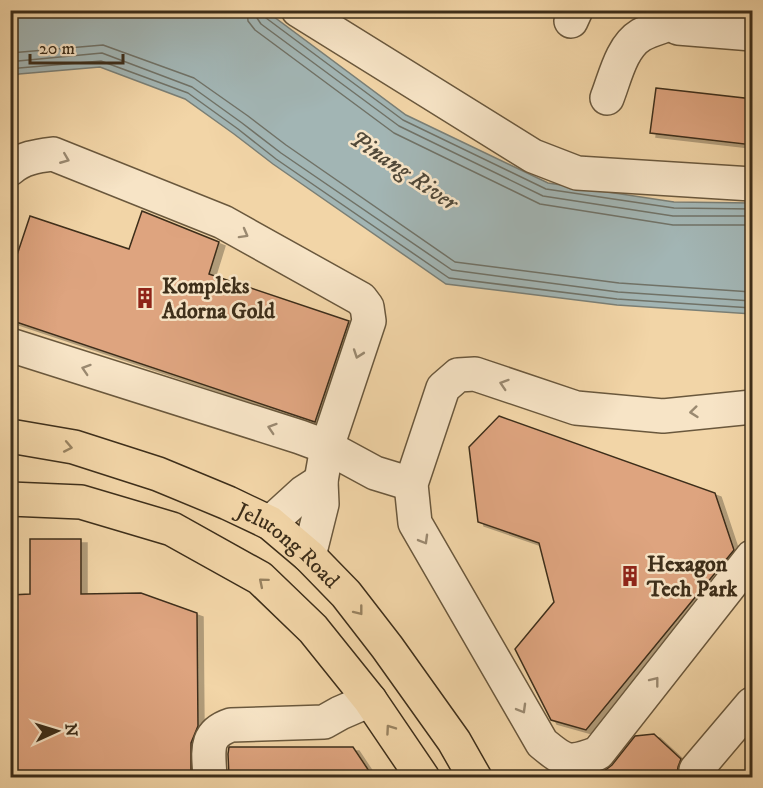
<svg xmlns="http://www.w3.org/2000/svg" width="763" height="788" font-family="'IM FELL DW Pica',serif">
  <defs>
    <filter id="shadow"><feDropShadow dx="6" dy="4" stdDeviation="0" flood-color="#0004"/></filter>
  </defs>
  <rect width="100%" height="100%" fill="#f2d5a7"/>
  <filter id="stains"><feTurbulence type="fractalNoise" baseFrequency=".00333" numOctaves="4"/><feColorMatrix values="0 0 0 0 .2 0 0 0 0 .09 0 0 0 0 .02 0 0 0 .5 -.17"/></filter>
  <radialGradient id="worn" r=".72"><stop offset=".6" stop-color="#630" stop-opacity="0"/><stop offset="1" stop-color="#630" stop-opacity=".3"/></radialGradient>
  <!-- water -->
  <path fill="#a2b5b4" stroke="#7a7f76" stroke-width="1.5" d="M10,11H266L406,115L548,183L674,202L752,203V314L617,305L446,284L273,164L234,134L185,99L100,67L19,74L11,77Z"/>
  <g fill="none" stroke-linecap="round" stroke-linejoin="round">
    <!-- shore -->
    <g stroke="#707267" stroke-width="1.5">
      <path d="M247,10L248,21L255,30L394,133L540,204L673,225H752"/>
      <path d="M256,10L257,18L261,24L399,126L543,196L673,216H752"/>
      <path d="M263,10L264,15L266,18L403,120L546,189L674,208L752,209"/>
      <path d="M10,53L103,45L194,78L248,116L286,145L455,262L619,283L752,292"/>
      <path d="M10,63L18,61L102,53L192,87L242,123L281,153L452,270L618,292L752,301"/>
      <path d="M10,71L19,68L101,61L188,93L238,129L276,159L449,278L617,299L752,308"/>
    </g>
  </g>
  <!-- building -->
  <g fill="#dea47f" stroke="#3d2e1a" stroke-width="1.5" filter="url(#shadow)">
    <path d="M656,88L753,99V145L650,133Z"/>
    <path d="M142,211L219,242L209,274L349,321L315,422L10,320V276L30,216L129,249Z"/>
    <path d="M499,416L715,493L734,550L586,730L551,720L515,649L554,602L539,543L478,522L469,447Z"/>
    <path d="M30,539H81V594L141,593L197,613L198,726L191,743V777H11L10,595L30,594Z"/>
    <path d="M654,734L681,759L678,767L677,774L674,777H592L596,774L604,771L612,765L635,736Z"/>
    <path d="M229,747H353L373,777H229L228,754Z"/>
  </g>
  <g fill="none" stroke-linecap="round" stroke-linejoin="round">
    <defs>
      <g id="minor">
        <path d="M298,10L533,156L577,173L752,184"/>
        <path d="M669,10L672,23L678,28L752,34"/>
        <path d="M571,21L576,10"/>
        <path d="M607,98C615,78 621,47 641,35C650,30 662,27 672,23"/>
        <path d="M10,169C22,158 37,156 53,154L223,222L361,299L367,307L369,321L327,447L321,481L322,504L309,556"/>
        <path d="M10,345L300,437L327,447L375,473L411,484"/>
        <path d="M752,407L663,416L576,408L475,374L458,375L443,388L411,484L415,523L542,743C566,763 569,764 598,753L752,557"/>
        <path d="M270,523L304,492L321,481"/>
        <path d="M210,778C209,753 203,734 231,725L324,722L340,713L370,700"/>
        <path d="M695,778L696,770L752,704"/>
      </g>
      <g id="major">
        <path id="s1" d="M10,436L74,447L158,474L228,503L270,523L309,556L346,594L387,647L454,741L475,778"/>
        <path d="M10,499L81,502L172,529L260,578L313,629L370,700L423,778"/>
      </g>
    </defs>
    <!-- minor casing -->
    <use href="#minor" stroke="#6a583d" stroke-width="36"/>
    <!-- major casing -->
    <use href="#major" stroke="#3d2e1a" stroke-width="36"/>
    <!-- minor -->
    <use href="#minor" stroke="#f7e4c6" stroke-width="33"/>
    <!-- major -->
    <use href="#major" stroke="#f2d5a7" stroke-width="33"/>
  </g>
  <!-- one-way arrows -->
  <defs><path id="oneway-chevron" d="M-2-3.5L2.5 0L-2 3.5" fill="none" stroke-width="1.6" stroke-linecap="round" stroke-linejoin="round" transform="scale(1.5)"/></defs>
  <g stroke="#9a8970">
    <use href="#oneway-chevron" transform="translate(65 159) rotate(22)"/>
    <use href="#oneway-chevron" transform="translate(244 234) rotate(29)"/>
    <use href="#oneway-chevron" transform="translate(358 354) rotate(109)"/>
    <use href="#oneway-chevron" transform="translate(86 369) rotate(-162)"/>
    <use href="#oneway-chevron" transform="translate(504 384) rotate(-162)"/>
    <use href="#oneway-chevron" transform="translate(694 412) rotate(174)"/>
    <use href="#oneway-chevron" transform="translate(272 428) rotate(-162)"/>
    <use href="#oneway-chevron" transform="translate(424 540) rotate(60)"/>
    <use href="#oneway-chevron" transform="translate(655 681) rotate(-52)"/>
    <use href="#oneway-chevron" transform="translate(522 709) rotate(60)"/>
  </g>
  <g stroke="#988260">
    <use href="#oneway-chevron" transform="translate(68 447) rotate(11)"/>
    <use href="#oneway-chevron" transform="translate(263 582) rotate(-140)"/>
    <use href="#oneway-chevron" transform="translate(359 611) rotate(52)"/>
    <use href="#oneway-chevron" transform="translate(390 729) rotate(-125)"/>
  </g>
  <!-- icons -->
  <defs>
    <symbol id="building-bare" viewBox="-9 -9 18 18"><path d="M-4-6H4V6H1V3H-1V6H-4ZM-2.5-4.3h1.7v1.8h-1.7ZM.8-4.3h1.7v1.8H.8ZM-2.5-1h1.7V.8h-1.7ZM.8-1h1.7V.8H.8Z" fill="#8f2418" stroke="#f7e4c6" stroke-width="2.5" paint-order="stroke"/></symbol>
  </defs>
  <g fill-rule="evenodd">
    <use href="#building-bare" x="130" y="283" width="30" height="30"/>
    <use href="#building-bare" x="615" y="561" width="30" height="30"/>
  </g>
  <g text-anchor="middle" stroke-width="5" stroke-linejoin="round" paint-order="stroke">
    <!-- poi labels -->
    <g font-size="22" font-weight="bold" fill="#3d2e1a" stroke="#f7e4c6" text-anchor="start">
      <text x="162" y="293">Kompleks<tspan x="162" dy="25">Adorna Gold</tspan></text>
      <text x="647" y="571">Hexagon<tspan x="647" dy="25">Tech Park</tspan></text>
    </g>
    <!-- street labels -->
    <g font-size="22" fill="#3d2e1a" stroke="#f7e4c6">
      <text dy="8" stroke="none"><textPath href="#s1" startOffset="303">Jelutong Road</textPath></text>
    </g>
    <!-- water labels -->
    <g font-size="24" font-style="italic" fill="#514939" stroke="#f7e4c6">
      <text transform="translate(404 170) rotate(34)" y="8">Pinang River</text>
    </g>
  </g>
  <!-- margin -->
  <rect width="763" height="788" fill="none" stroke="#f2d5a7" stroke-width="36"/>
  <rect x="12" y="12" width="739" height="764" fill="none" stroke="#3d2e1a" stroke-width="3"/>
  <rect x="18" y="18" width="727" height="752" fill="none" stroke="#3d2e1a" stroke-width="1.5"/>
  <!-- north arrow -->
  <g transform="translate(57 731) rotate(86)" stroke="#f7e4c6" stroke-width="4.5" paint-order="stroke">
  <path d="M0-4.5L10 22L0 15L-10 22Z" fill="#3d2e1a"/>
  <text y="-9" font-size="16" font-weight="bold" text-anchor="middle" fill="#3d2e1a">N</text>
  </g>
  <!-- scale -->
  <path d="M30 54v9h93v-9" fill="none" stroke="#3d2e1a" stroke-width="3"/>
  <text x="39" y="54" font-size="18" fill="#3d2e1a" stroke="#f7e4c6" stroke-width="4.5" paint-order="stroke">20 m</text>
  <rect width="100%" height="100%" filter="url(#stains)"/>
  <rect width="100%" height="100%" fill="url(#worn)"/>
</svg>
